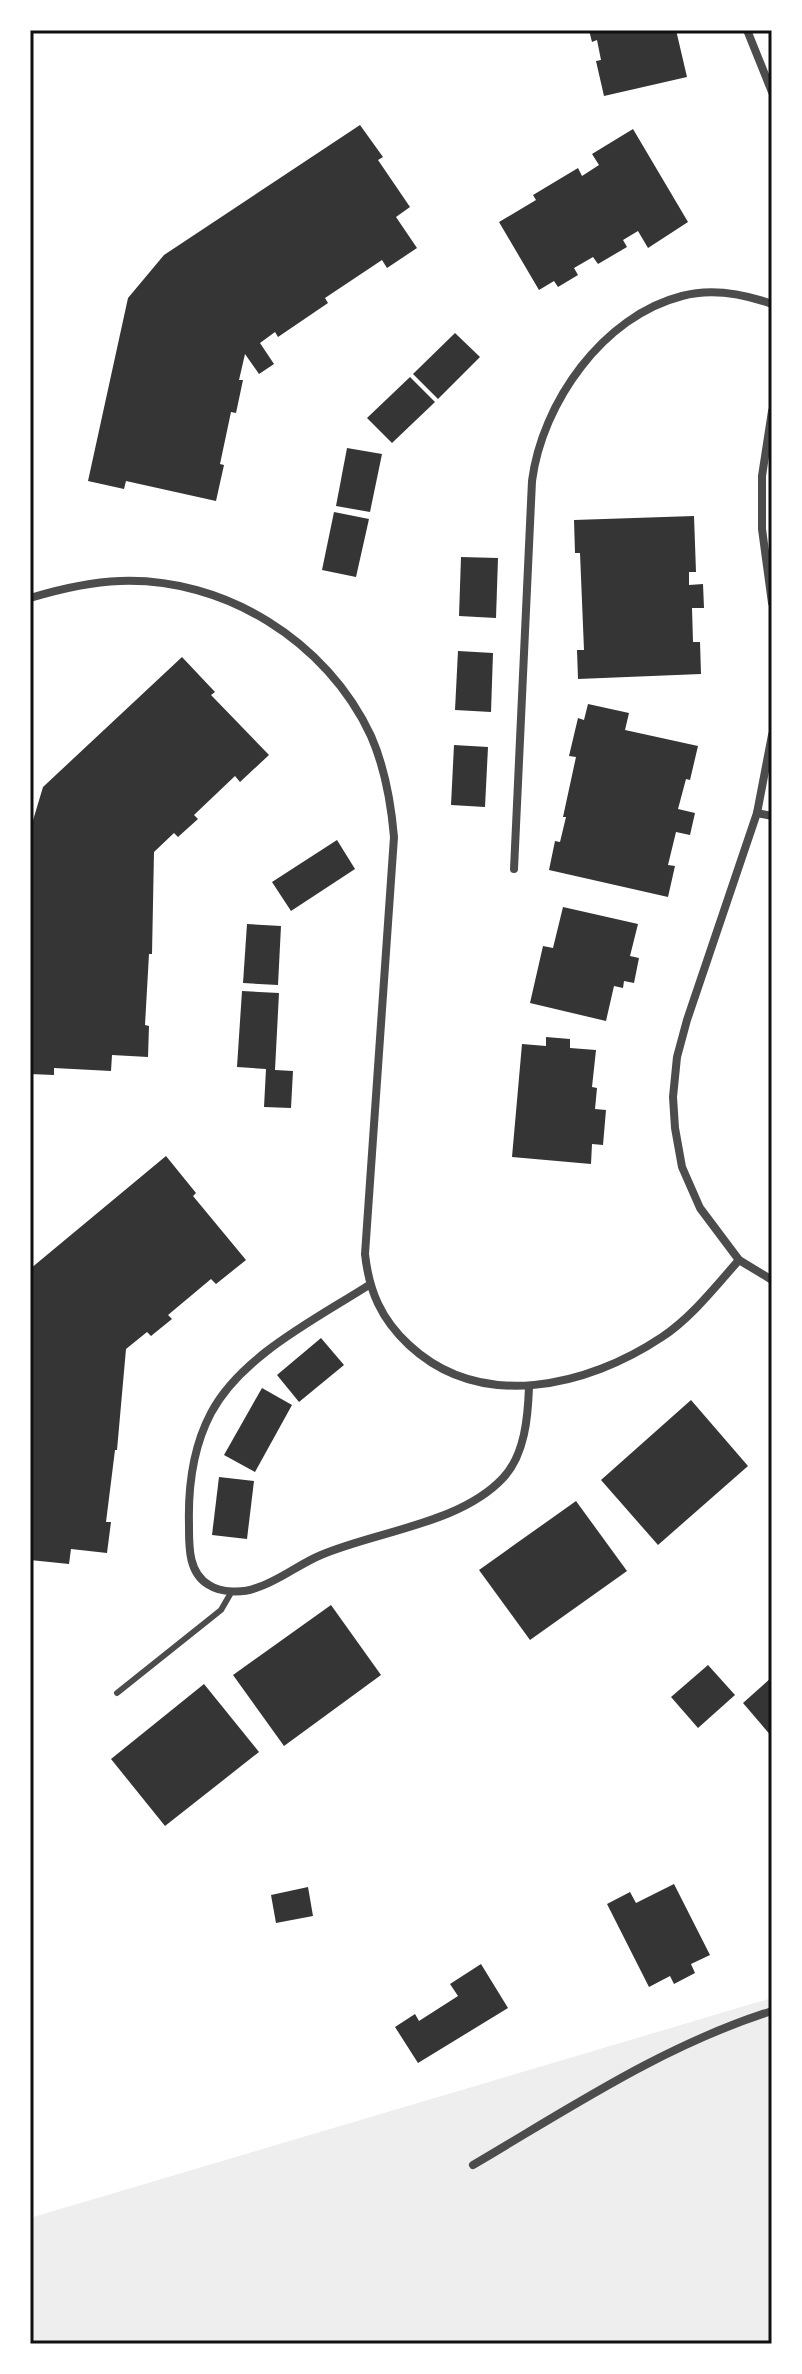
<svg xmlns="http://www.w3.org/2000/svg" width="802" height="2374" font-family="Commissioner,sans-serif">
  <rect width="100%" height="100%" fill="#fff"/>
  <!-- green -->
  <path fill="#eee" d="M772,1998V2344H30V2218Z"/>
  <!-- building -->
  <g fill="#353535">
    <path d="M589,30H676L687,77L604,96L596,61L601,60L597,40L592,42Z"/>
    <path d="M360,125L383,157L378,160L410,207L396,217L417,248L387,268L382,260L325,298L328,303L278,337L275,332L260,343L274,364L259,374L245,354L239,380H243L236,413L231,412L220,464L224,465L216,501L126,481L124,489L88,481L128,298L164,255Z"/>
    <path d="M633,129L688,222L648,248L638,231L623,240L627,247L598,264L593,257L574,268L578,275L558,287L554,281L539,290L499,222L536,200L533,195L578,168L582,176L599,165L592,154Z"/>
    <path d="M455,333L480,357L438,399L413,374Z"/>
    <path d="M410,377L435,402L392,443L367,418Z"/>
    <path d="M347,448L382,454L370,512L336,506Z"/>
    <path d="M334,512L369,519L356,577L322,570Z"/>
    <path d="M694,516L696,572H689V585L703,584L704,608H692L693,642H700L701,674L578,679L577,650H584L580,553H575L574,520Z"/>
    <path d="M461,557L498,558L496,618L459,616Z"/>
    <path d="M458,651L493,653L491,712L455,710Z"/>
    <path d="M182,657L215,692L211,695L269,755L240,782L235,776L194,815L198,819L178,837L174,833L154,852L152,954H149L145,1025L149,1026L148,1057L112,1055L111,1071L54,1068V1075L30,1074V840L31,827L43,787Z"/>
    <path d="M588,704L629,713L625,730L698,746L690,780L686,779L678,809L695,813L690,835L676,832L668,865L675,866L668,897L549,870L555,841L560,842L566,817H563L576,757L569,756L578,718L584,720Z"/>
    <path d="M454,745L488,747L485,807L451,805Z"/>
    <path d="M337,840L355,869L291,911L272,882Z"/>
    <path d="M563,907L638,924L630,956L639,958L634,983L624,981L623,988L614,986L606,1021L530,1003L543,946L553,948Z"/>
    <path d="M247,924L281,926L278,985L243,983Z"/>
    <path d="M242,991L279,993L275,1070L293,1071L291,1108L264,1107L266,1069L237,1067Z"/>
    <path d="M546,1037L570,1039V1048L596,1050L592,1087L597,1088L595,1109L606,1110L603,1145L592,1144L591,1164L512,1157L522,1044L546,1046Z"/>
    <path d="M166,1156L196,1193L193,1196L246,1260L216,1284L211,1279L168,1315L172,1319L151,1336L147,1332L126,1349L117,1450H115L106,1522H111L107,1553L71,1549L69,1564L30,1560V1269Z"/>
    <path d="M321,1338L344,1365L299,1402L277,1375Z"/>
    <path d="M262,1388L292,1405L255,1472L224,1455Z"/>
    <path d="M691,1400L748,1466L658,1545L601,1480Z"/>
    <path d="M219,1477L254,1481L247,1539L212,1535Z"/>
    <path d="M576,1501L627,1571L530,1640L479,1570Z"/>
    <path d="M331,1605L381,1675L284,1746L233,1675Z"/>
    <path d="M708,1665L735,1695L698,1728L671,1697Z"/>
    <path d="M772,1677V1737L743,1703Z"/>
    <path d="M204,1684L259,1752L165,1826L111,1759Z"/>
    <path d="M674,1884L710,1955L691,1964L695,1973L674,1984L670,1976L649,1987L607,1904L630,1892L636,1903Z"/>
    <path d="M308,1887L313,1916L276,1923L271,1895Z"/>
    <path d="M481,1964L508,2008L418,2063L395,2027L415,2014L419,2021L458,1996L450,1984Z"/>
  </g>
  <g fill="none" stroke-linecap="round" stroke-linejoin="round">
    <!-- service -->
    <path stroke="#4c4c4c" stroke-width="6" d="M117,1693L221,1610L232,1591"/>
    <!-- minor -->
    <g stroke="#4c4c4c" stroke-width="8">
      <path d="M747,30L772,92"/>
      <path d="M772,411L762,476V529L772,603"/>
      <path d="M30,598C60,589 89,582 120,581C224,577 327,641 371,736C385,768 391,802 394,837L365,1254C369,1291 381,1319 409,1345C481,1412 587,1387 662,1337C691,1318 716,1286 739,1260"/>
      <path d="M772,735L757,813L687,1020L677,1057L673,1097L675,1128L682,1167L700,1208L739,1260L772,1280"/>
      <path d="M757,813L772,816"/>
      <path d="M514,869L532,481C542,403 603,316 682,296C711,288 744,294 772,304"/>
      <path d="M369,1285C316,1319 241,1356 211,1413C193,1447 188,1488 189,1525C189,1546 188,1573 209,1585C221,1593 243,1593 256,1588C279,1581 299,1564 321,1555C377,1531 460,1524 503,1478C525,1455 528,1416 529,1387"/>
      <path d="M473,2165C570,2108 664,2045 772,2011"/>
    </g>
  </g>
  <!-- border -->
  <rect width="802" height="2374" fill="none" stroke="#ffffff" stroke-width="64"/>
  <rect x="32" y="32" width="738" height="2310" fill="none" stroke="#111" stroke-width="3"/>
</svg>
